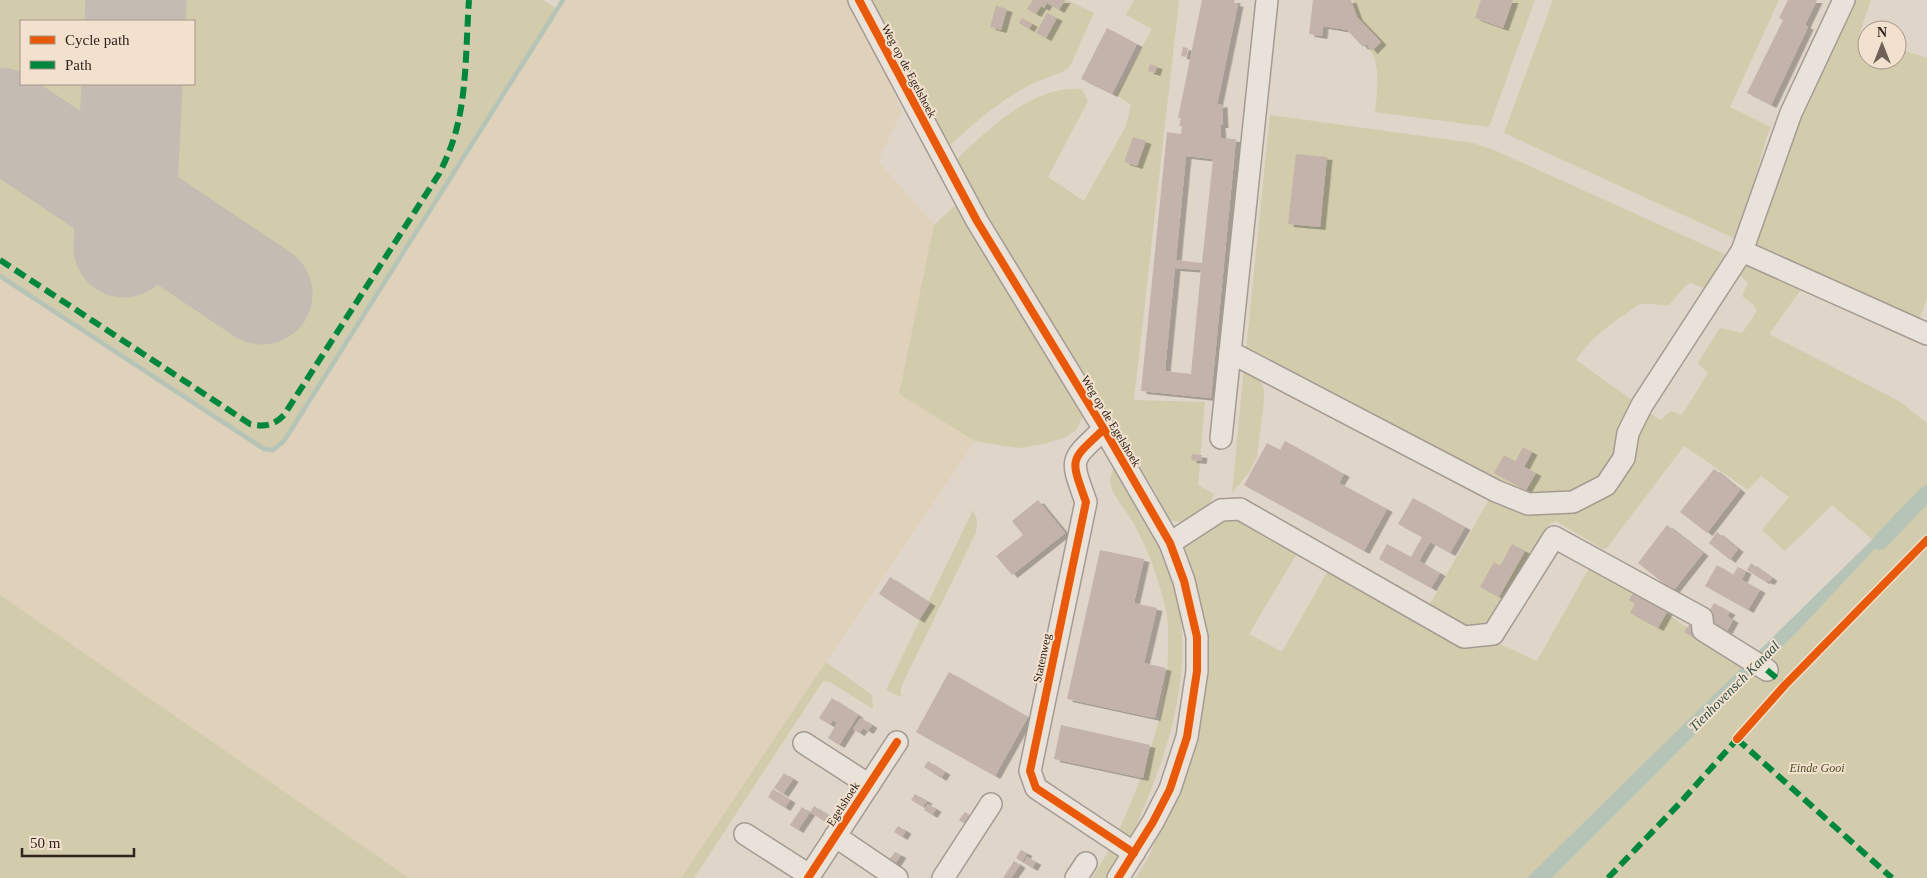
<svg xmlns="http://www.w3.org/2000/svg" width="1927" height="878" font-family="'Times New Roman',serif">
  <defs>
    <filter id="shadow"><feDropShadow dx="5.5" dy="3" stdDeviation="0" flood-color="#0004"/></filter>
  </defs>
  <rect width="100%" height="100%" fill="#e0d5c9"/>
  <!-- farmland -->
  <path fill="#dfd1ba" d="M563,0H851L902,111L878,161L934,225L899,393L975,441L681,878H409L0,595V276L264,449L273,450L284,441Z"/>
  <!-- green -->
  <g fill="#d2cbac" fill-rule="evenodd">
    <path d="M0,0H543L557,9L284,441L273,450L264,449L0,276ZM21,21H194V84H21Z"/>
    <path d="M871,0H1067L1094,13L1070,66L1066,70C1053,76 1039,80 1026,87C997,102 971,126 947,148Z"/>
    <path d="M1134,0H1179L1134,400L1205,402L1198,485L1214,494C1205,516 1192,527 1167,519L1156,493L981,208L954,162C988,130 1032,85 1082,89L1088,101L1048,177L1084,201L1126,126L1131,105L1116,95L1152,29L1126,15Z"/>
    <path d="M1353,0H1535L1489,127L1375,112C1377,92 1382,65 1368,47C1364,41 1357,36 1351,31Z"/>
    <path d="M1553,0H1779L1730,107L1771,127L1767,136L1738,240L1504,133Z"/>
    <path d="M1847,0H1871L1859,35L1867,38V60H1897V48L1927,58V298L1918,323L1759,249L1757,242L1768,199Z"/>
    <path d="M1270,115L1473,143L1494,150L1731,257L1709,290L1691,283L1686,285L1669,305C1658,306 1649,302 1638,305C1614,322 1593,335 1576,360L1636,403C1632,416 1624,447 1617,458C1593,496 1560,500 1518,492L1246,350Z"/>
    <path d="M958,203L1084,414L1076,430L1066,437L1044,444L1019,448L1005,446L975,441L899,394L934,225Z"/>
    <path d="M1743,262L1802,288L1769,334L1899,401L1927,423V486L1872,539L1832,505L1785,551L1762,530L1789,497L1761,476L1748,490L1684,446L1606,549H1603L1556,521L1550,524L1491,624L1471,633L1426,611L1490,498L1556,512L1632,449L1648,412L1661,420L1671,411L1682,415L1708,373L1698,363L1720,328L1742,333L1757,311L1754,305L1742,296L1748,283L1737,272Z"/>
    <path d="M1244,367L1257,374L1264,389V401L1257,457L1250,471L1232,493Z"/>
    <path d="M1115,464C1138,503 1164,543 1175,588C1198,674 1164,764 1129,842L1117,835C1144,774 1170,709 1168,641C1168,633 1168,623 1167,615C1160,582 1149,551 1133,522C1126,510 1115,499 1111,486C1109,479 1112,471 1115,464Z"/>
    <path d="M1927,493V878H1552L1798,631Z"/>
    <path d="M973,510L977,520L976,532L901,687V697L886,690L887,688Z"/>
    <path d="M1234,518L1299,550L1249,634L1282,652L1330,567L1537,661L1592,563L1744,666L1527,878H1136L1149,856L1167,812L1203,627L1200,600L1182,554L1188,543L1226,519Z"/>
    <path d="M0,595L409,878H0Z"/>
    <path d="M826,662L872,695L873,709L830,682L823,681L694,878H681Z"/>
    <path d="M1109,850L1121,857L1109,878H1092Z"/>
  </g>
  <!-- water -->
  <path fill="#b5c4b7" d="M1927,486V493L1798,631L1552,878H1527Z"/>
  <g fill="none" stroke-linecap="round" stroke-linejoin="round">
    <!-- stream -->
    <path stroke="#b5c4b7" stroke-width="4.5" d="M0,276L264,449L273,450L284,441L563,0"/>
    <!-- canal -->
    <path stroke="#b5c4b7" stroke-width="16" d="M1880,542L1927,493"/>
    <!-- runway -->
    <g stroke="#c4bbb2" stroke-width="101">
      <path d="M135,21L136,0"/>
      <path d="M0,118L262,294"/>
      <path d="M124,247L132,84"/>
    </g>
  </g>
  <!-- building -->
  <g fill="#c3b3aa" fill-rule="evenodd" filter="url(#shadow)">
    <path d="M1033,0H1065L1059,10L1047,3L1044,8L1041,6L1036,14L1027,9Z"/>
    <path d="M1202,0H1235L1234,3L1238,4L1217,105L1222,104L1223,125H1220L1221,138L1236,139L1211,398L1141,391L1167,132L1181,134L1182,126H1179L1181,118H1178ZM1186,156L1213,159L1202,263L1176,260ZM1175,268L1201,270L1191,374L1165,371Z"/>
    <path d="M1313,0H1351L1357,17L1381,42L1372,51L1366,44L1363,47L1347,30L1323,26L1322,36L1309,34Z"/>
    <path d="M1481,0H1513L1503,28L1475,18Z"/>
    <path d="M1788,0H1817L1805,25L1808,27L1771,105L1747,93L1783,20L1779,18Z"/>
    <path d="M996,6L1007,9L1001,30L990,27Z"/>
    <path d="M1047,13L1057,18L1046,38L1036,33Z"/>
    <path d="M1022,18L1032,24L1029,29L1019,23Z"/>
    <path d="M1107,28L1137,44L1112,94L1081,79Z"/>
    <path d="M1183,47L1188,48L1186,57L1181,56Z"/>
    <path d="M1150,64L1157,66L1155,73L1148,71Z"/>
    <path d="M1133,137L1146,141L1137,166L1124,162Z"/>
    <path d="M1296,154L1327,157L1320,227L1288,224Z"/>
    <path d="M1285,441L1344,474L1339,483L1387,509L1364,551L1244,485L1267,443L1280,450Z"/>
    <path d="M1523,447L1532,452L1524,467L1536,473L1526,490L1494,473L1504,455L1515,462Z"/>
    <path d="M1192,454L1202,455L1201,461L1191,460Z"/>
    <path d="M1714,469L1740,490L1707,533L1680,512Z"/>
    <path d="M1413,498L1465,527L1450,553L1430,542L1419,561L1440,573L1431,588L1379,559L1387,544L1411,557L1422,537L1398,524Z"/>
    <path d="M1038,500L1065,533L1012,575L996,556L1023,535L1012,521Z"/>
    <path d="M1667,525L1703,553L1673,591L1638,563Z"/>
    <path d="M1717,532L1738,549L1730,560L1709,543Z"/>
    <path d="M1512,544L1525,551L1499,597L1480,587L1494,562L1500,566Z"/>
    <path d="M1100,550L1144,559L1134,603L1157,608L1144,663L1166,668L1155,718L1067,699Z"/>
    <path d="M1751,563L1772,578L1769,582L1765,580L1764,581L1747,570Z"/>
    <path d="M1717,565L1733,575L1738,567L1746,571L1742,580L1760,590L1748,610L1705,586Z"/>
    <path d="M890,577L930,603L919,620L879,594Z"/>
    <path d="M1635,589L1669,609L1658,628L1630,613L1635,604L1629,600Z"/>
    <path d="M1714,603L1730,612L1727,616L1733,620L1727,631L1705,619Z"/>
    <path d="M1689,625L1701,632L1697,640L1684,632Z"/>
    <path d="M949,672L1028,717L995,776L916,732Z"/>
    <path d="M832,698L858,715L839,745L828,738L837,723L833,720L830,725L819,718Z"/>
    <path d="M861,718L872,725L868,731L863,728L859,733L853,729Z"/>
    <path d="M1061,725L1150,745L1143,778L1054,759Z"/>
    <path d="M928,761L945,772L941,778L924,767Z"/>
    <path d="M784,773L793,779L783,794L774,788Z"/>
    <path d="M773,789L790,800L785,808L768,797Z"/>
    <path d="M915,794L927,801L923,807L911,800Z"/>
    <path d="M928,804L936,809L932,815L924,810Z"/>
    <path d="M814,806L834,819L830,825L810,812Z"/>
    <path d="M802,807L810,812L798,830L790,825Z"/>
    <path d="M965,812L971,816L965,824L959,820Z"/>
    <path d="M898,826L906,831L902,837L894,832Z"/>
    <path d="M1021,850L1027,853L1022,862L1016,858Z"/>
    <path d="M895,852L901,855L895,864L889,860Z"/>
    <path d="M1027,857L1036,862L1032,868L1024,863Z"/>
    <path d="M1014,861L1020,865L1011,878H1003Z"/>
  </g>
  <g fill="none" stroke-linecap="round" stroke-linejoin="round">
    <defs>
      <g id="minor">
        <path d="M859,0L977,221L1104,429L1170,543L1184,581L1197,637V671L1187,737L1170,789L1153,822L1118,878"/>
        <path d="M1742,251L1791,113L1844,0"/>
        <path d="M1230,352L1496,491L1528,504L1573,502L1606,485L1624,458L1628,433L1642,405L1742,251L1927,334"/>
        <path d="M1104,429C1069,462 1070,457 1086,502L1030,771L1036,788L1134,853"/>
        <path d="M1221,438L1267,0"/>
        <path d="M1170,543L1221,510L1240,509L1464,637L1493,634L1554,537L1702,618L1703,630L1767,670"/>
        <path d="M804,743L869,785"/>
        <path d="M745,834L809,875"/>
        <path d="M835,836L897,878"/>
        <path d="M808,878L897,742"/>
        <path d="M943,878L991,804"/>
        <path d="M1076,878L1086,863"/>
      </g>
    </defs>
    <!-- minor casing -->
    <use href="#minor" stroke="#a59b93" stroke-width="24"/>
    <!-- minor -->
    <use href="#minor" stroke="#e8e2da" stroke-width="21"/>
    <!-- quiet -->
    <g stroke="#00873e" stroke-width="6" stroke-dasharray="12 6" stroke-linecap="butt">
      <path d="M0,260L250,424C265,427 273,426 284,415L439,174C447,158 454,141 458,123C467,84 466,41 469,0"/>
      <path d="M1767,670L1785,685"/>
      <path d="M1737,739L1892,878"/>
      <path d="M1608,878L1679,804L1739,737"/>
    </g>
    <defs>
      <g id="cycleway">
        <path d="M859,0L977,221L1104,429L1170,543L1184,581L1197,637V671L1187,737L1170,789L1153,822L1118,878"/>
        <path d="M1104,429C1069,462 1070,457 1086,502L1030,771L1036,788L1134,853"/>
        <path d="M1737,739L1785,685L1927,540"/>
        <path d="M808,878L897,742"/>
      </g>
    </defs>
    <!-- cycleway casing -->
    <use href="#cycleway" stroke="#f2e1ce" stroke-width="11"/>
    <!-- cycleway -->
    <use href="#cycleway" stroke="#e8590c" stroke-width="8"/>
  </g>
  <g text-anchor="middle" stroke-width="4" stroke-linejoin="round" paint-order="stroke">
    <!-- street labels -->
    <g font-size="12" fill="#32231c" stroke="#f2e1ce">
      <text transform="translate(909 71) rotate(62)" y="4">Weg op de Egelshoek</text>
      <text transform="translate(1111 421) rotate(59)" y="4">Weg op de Egelshoek</text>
      <text transform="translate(1042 658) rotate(-78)" y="4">Statenweg</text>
      <text transform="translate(843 804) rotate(-57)" y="4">Egelshoek</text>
    </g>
    <!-- park labels -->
    <g font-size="12" font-style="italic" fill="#4a4d24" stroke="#f2e1ce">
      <text x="1817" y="772">Einde Gooi</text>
    </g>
    <!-- water labels -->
    <g font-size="14" font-style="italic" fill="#2d5047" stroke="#f2e1ce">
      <text transform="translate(1734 686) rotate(-45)" y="5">Tienhovensch Kanaal</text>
    </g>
  </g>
  <!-- legend -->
  <rect x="20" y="20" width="175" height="65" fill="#f2e1ce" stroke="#a59587"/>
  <rect x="30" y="36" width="25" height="8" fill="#e8590c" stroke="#a59587"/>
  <text x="65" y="45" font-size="15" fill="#32231c">Cycle path</text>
  <rect x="30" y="61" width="25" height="8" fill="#00873e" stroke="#a59587"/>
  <text x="65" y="70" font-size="15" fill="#32231c">Path</text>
  <!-- north arrow -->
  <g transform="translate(1882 45)"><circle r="24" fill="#f2e1ce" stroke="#a59587"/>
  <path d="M0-4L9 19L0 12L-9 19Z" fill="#6f6159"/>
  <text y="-8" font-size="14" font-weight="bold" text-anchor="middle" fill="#32231c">N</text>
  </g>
  <!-- scale -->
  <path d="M22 848v8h112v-8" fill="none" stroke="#32231c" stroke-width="2.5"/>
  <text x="30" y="848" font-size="15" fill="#32231c" stroke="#f2e1ce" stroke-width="4" paint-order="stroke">50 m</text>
</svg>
